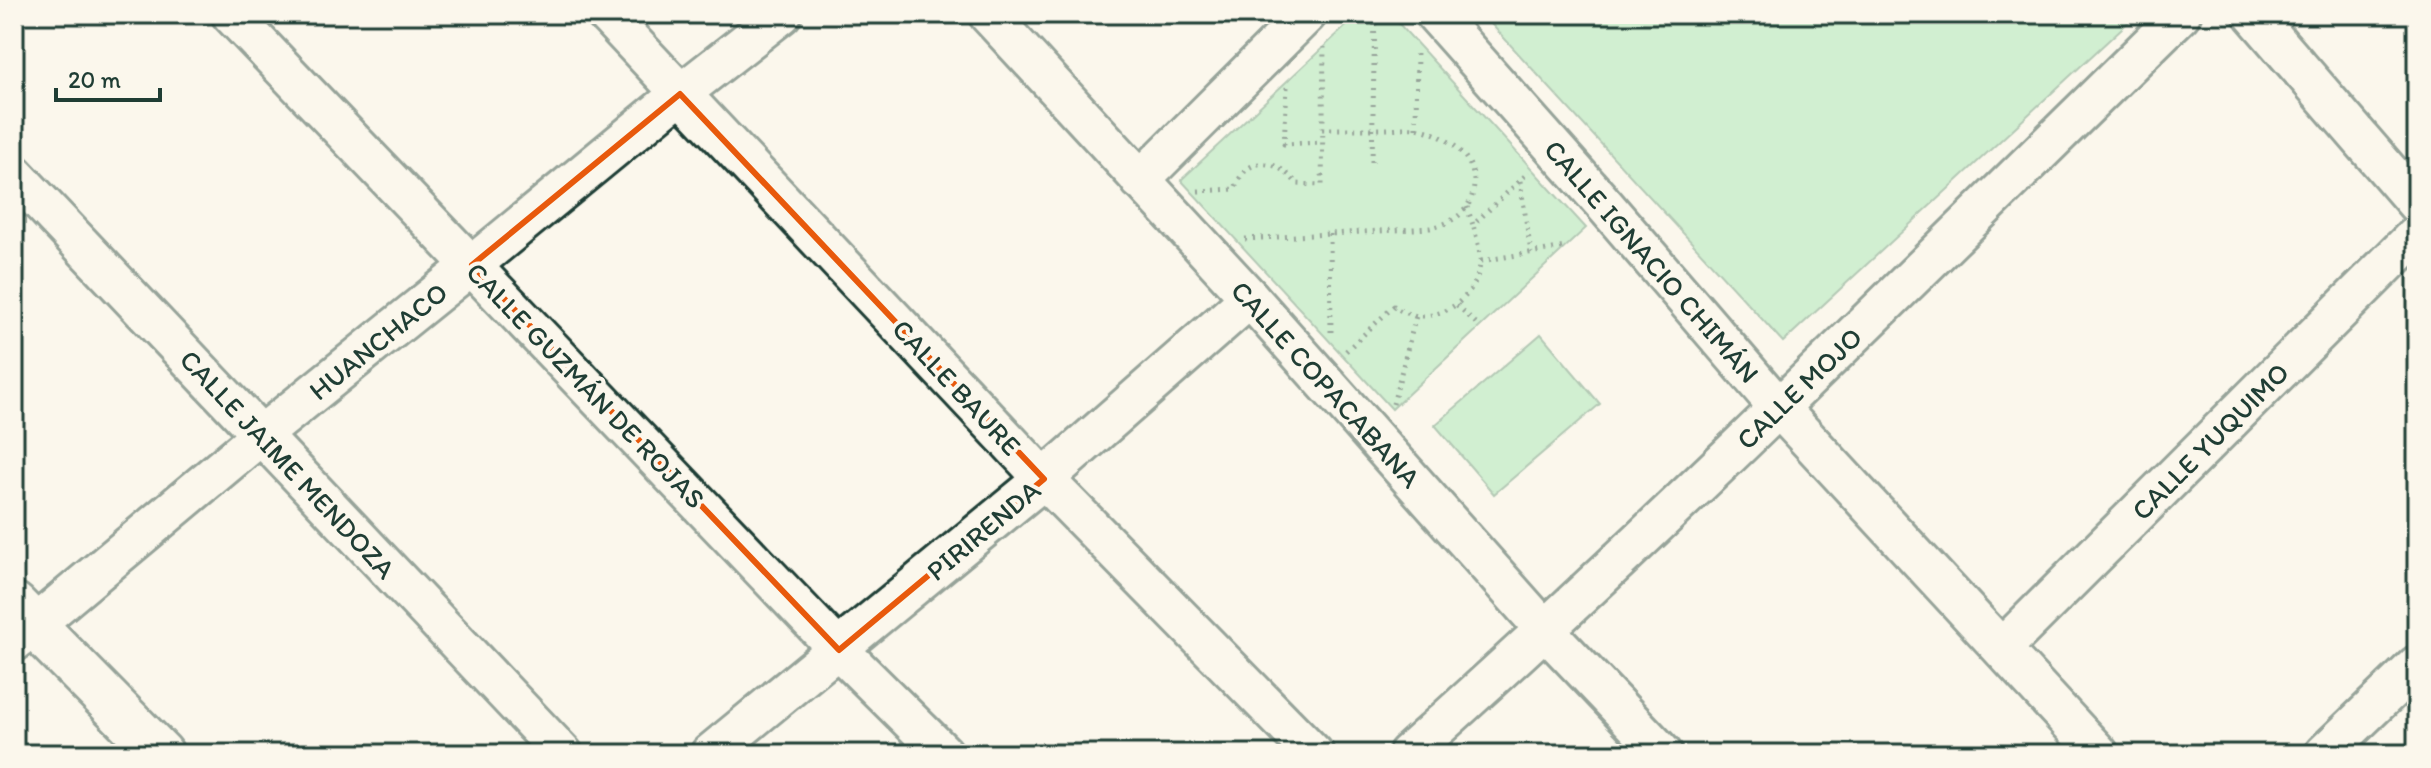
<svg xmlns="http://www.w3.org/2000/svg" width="2431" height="768" font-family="Itim,sans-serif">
  <rect width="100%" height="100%" fill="#fbf7ec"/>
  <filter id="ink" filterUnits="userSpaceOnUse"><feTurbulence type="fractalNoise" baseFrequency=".0125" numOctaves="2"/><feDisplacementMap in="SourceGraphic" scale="16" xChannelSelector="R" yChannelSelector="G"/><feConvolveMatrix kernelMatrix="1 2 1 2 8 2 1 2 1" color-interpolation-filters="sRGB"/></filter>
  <g filter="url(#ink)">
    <!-- green -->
    <g fill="#9ee4b0" stroke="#5e9072" stroke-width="2">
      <path d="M1359,14H1390L1586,228L1392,409L1181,180Z"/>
      <path d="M1482,14H2137L1783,342Z"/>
      <path d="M1541,334L1600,404L1494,494L1435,425Z"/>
    </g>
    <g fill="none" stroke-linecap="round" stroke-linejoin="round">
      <defs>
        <g id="minor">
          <path d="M231,14L839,650L944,754"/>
          <path d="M606,14L1044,479L1314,754"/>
          <path d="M988,14L1250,298L1546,631L1663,754"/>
          <path d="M1435,14L1603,203L1779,408L2099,754"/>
          <path d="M2253,14L2417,204"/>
          <path d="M14,174L563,754"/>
          <path d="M1140,180L1307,14"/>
          <path d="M14,642L260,436L472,265L680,94L782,14"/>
          <path d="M2002,648L2417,234"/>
          <path d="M710,754L1044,479L1250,298"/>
          <path d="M1408,754C1674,516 1926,264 2181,14"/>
          <path d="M2324,754L2417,665"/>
        </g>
        <path id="tertiary" d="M14,605L161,754"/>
      </defs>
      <!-- minor casing -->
      <use href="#minor" stroke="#1f3d34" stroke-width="44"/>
      <!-- tertiary casing -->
      <use href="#tertiary" stroke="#1f3d34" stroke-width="50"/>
      <!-- path -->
      <g stroke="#1f3d34" stroke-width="5" stroke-dasharray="2 6" stroke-linecap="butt">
        <path d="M1287,87L1284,144L1322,142"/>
        <path d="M1416,128L1417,48"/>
        <path d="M1372,162L1375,14"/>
        <path d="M1520,181L1531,253"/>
        <path d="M1198,191L1235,189C1246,154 1277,158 1297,184L1322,185L1324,47"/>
        <path d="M1467,207L1473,225L1529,172"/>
        <path d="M1330,234L1331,333"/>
        <path d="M1245,239L1430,228C1449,224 1466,215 1472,196C1483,160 1447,134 1416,128C1406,127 1394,129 1385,129C1364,129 1343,129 1322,129"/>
        <path d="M1481,261L1565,247"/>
        <path d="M1457,305L1480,327"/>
        <path d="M1346,351L1394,306C1427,332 1477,303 1480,263C1481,252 1476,237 1473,225"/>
        <path d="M1393,404L1416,316"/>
      </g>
      <!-- minor -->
      <use href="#minor" stroke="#fbf7ec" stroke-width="38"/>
      <!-- tertiary -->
      <use href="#tertiary" stroke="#fbf7ec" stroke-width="44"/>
    </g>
  </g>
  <!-- marked area -->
  <path d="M0 0H2431V768H0ZM680,94L1044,479L839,650L472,265Z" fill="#fbf7ec" fill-opacity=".55" fill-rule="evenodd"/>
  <path fill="none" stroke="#e8590c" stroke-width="6" stroke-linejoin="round" d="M680,94L1044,479L839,650L472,265Z"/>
  <g text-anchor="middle" stroke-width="8" stroke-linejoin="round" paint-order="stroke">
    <!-- street labels -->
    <g font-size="28" fill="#1f3d34" stroke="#fbf7ec">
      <text transform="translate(1652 261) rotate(49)" y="10">CALLE IGNACIO CHIMÁN</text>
      <text transform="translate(378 341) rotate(-39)" y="10">HUANCHACO</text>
      <text transform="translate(1326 384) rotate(48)" y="10">CALLE COPACABANA</text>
      <text transform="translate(586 385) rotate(46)" y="10">CALLE GUZMÁN DE ROJAS</text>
      <text transform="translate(957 387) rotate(47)" y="10">CALLE BAURE</text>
      <text transform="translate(1799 388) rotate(-44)" y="10">CALLE MOJO</text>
      <text transform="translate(2210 441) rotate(-45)" y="10">CALLE YUQUIMO</text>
      <text transform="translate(288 464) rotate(47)" y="10">CALLE JAIME MENDOZA</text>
      <text transform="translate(983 530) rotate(-40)" y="10">PIRIRENDA</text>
    </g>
  </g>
  <!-- margin -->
  <rect width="2431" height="768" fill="none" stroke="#fbf7ec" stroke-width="48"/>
  <rect x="24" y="24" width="2383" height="720" fill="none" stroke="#1f3d34" stroke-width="3" filter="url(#ink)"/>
  <!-- scale -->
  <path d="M56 88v12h104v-12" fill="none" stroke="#1f3d34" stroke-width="4"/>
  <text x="68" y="88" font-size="24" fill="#1f3d34" stroke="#fbf7ec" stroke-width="6" paint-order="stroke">20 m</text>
</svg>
